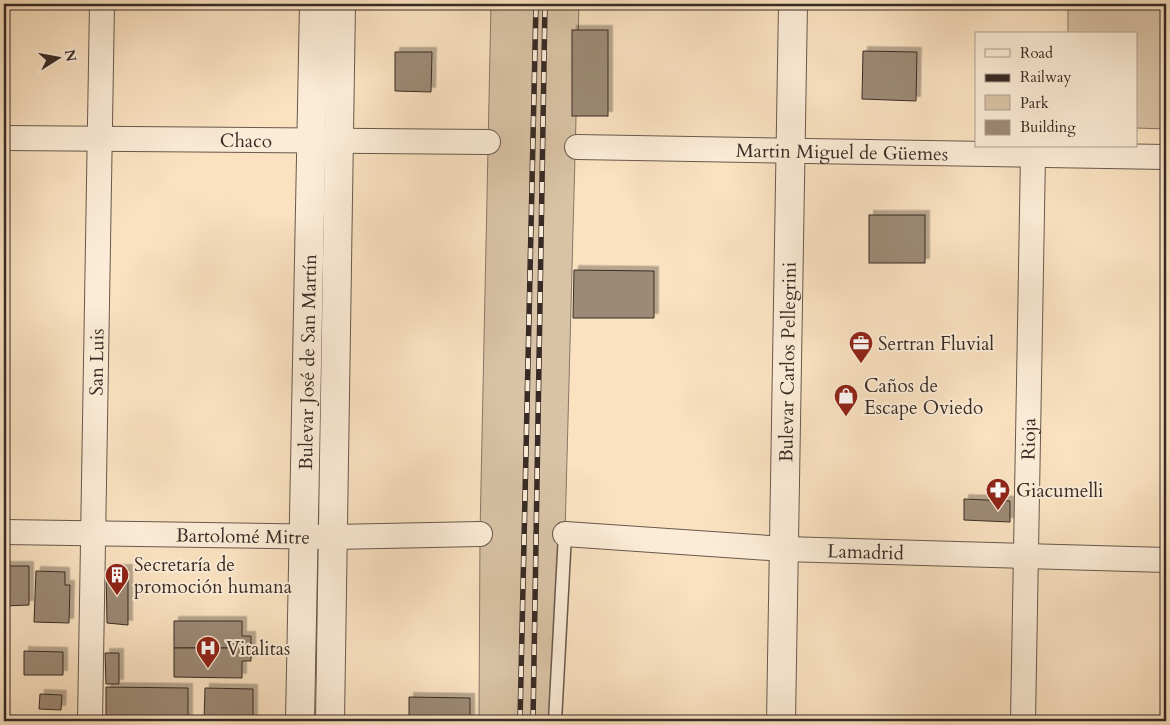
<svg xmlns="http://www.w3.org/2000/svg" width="1170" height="725" font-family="Cardo,serif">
  <defs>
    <filter id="shadow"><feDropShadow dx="4.5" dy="-4.5" stdDeviation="0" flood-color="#0004"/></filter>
  </defs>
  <rect width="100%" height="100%" fill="#fae2c1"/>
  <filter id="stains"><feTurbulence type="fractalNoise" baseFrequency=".004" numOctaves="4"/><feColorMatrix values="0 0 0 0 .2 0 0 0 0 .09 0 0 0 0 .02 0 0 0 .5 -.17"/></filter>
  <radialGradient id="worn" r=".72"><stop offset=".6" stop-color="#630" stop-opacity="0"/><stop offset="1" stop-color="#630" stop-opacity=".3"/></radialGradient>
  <!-- green -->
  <g fill="#d9c3a6" stroke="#876">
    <path d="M491,4H579L565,534L555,721H479L480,534Z"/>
    <path d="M1068,4H1166V129L1136,128V34H1068Z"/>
    <path d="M314,591L320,592L322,683L310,667Z"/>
  </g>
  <!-- building -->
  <g fill="#9d8a76" stroke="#382b25" filter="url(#shadow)">
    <rect x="572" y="30" width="36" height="86"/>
    <path d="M863,51L917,52L916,101L862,99Z"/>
    <path d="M395,52H432L431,92L395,91Z"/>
    <rect x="869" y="215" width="56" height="48"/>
    <path d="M574,270L654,271V318H573Z"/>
    <path d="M964,499L1010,501V522L964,520Z"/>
    <path d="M4,566H29V605L4,606Z"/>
    <path d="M106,569H128V625L107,623Z"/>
    <path d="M36,571L65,572V585H70L69,623L34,622Z"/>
    <path d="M174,621H242V636H251V648H174Z"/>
    <path d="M174,648H251V661H242V678L174,677Z"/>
    <path d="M24,651L63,652V675H24Z"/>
    <path d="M105,653H119V684H106Z"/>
    <path d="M106,687L188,688V721L106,720Z"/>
    <path d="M205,688L253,689V721H204Z"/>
    <path d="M40,694L62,695L61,710L39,709Z"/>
    <path d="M409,697L470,698V721H409Z"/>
  </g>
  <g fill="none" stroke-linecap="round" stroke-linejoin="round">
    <defs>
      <path id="service" d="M555,721L565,534"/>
      <g id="minor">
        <path id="s1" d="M4,138L488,142"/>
        <path id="s2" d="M577,147L1166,157"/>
        <path id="s3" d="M4,532L333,537L480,534"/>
        <path id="s4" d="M565,534L784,549L1166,560"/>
        <path id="s5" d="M90,721L102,4"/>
        <path id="s6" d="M1023,721L1033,155"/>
      </g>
      <g id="tertiary">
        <path id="s7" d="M300,721L314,4"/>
        <path d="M330,721L341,4"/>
        <path id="s8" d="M781,721L793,4"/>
      </g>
    </defs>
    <!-- service casing -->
    <use href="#service" stroke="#68594c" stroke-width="15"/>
    <!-- minor casing -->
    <use href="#minor" stroke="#68594c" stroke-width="26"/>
    <!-- tertiary casing -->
    <use href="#tertiary" stroke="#68594c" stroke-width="30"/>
    <!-- service -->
    <use href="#service" stroke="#fcecd7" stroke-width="12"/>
    <!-- minor -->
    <use href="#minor" stroke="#fcecd7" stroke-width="24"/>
    <!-- tertiary -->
    <use href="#tertiary" stroke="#fcecd7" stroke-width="28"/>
    <defs>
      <g id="rail">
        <path d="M520,721L536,4"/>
        <path d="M533,721L545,4"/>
      </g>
    </defs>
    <!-- rail casing -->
    <use href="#rail" stroke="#382b25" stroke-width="5.5"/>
    <!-- rail -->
    <use href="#rail" stroke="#fcecd7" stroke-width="4" stroke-dasharray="11" stroke-linecap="butt"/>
  </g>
  <!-- icons -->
  <defs>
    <symbol id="office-pin" viewBox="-11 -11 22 30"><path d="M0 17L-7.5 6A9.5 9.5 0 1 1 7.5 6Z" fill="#8f2418" stroke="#fcecd7"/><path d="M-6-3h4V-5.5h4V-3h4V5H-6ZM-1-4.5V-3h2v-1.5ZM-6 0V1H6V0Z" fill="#fff"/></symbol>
    <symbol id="shop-pin" viewBox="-11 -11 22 30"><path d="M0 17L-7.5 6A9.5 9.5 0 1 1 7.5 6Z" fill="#8f2418" stroke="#fcecd7"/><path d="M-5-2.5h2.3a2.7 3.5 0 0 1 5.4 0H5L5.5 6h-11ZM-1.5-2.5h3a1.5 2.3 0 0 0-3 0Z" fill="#fff"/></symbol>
    <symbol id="pharmacy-pin" viewBox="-11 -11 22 30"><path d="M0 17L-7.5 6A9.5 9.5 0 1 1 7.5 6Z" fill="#8f2418" stroke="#fcecd7"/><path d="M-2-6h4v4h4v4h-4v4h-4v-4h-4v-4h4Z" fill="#fff"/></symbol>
    <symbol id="building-pin" viewBox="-11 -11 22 30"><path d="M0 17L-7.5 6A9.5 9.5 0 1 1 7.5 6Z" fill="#8f2418" stroke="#fcecd7"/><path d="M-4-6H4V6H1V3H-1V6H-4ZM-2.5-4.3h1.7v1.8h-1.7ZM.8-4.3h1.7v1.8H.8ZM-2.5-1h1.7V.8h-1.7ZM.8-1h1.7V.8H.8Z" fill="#fff"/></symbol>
    <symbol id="hospital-pin" viewBox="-11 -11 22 30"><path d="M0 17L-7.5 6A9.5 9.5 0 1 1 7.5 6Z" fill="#8f2418" stroke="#fcecd7"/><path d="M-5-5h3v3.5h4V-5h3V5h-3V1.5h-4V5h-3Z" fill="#fff"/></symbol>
  </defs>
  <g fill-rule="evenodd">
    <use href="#office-pin" x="847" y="329" width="28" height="38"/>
    <use href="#shop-pin" x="832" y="382" width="28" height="38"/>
    <use href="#pharmacy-pin" x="984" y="476" width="28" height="38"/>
    <use href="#building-pin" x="103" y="561" width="28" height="38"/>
    <use href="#hospital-pin" x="194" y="634" width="28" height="38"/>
  </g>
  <g text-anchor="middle" stroke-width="4" stroke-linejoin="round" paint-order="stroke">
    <!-- street labels -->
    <g font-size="19" fill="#382b25" stroke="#fcecd7">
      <text dy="7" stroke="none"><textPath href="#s1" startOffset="242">Chaco</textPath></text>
      <text dy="7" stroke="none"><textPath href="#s2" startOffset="265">Martin Miguel de Güemes</textPath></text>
      <text dy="7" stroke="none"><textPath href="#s5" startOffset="359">San Luis</textPath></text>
      <text dy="7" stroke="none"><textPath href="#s7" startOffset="359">Bulevar José de San Martín</textPath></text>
      <text dy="7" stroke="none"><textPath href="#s8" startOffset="359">Bulevar Carlos Pellegrini</textPath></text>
      <text dy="7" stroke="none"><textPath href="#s6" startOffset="282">Rioja</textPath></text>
      <text dy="7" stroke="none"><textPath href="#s3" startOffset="239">Bartolomé Mitre</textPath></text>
      <text dy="7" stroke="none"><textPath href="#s4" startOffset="301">Lamadrid</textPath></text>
    </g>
    <!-- poi labels -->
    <g font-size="19" fill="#382b25" stroke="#fcecd7" text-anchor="start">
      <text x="878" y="350">Sertran Fluvial</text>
      <text x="864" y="392">Caños de<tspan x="864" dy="22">Escape Oviedo</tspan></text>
      <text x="1016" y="497">Giacumelli</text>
      <text x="134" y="571">Secretaría de<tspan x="134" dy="22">promoción humana</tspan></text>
      <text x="226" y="655">Vitalitas</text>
    </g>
  </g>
  <!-- margin -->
  <rect width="1170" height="725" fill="none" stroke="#fae2c1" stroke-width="20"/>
  <rect x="5" y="5" width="1160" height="715" fill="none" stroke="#382b25" stroke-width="2.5"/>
  <rect x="10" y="10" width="1150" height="705" fill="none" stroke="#382b25"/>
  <!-- legend -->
  <rect x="975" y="32" width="162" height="115" fill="#fcecd7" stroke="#ae9f90"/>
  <rect x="985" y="49" width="25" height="8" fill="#fcecd7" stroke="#ae9f90"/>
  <text x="1020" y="58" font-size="15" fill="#382b25">Road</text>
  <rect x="985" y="74" width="25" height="8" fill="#382b25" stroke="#ae9f90"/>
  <text x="1020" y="82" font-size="15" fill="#382b25">Railway</text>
  <rect x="985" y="95" width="25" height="15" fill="#d9c3a6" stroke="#ae9f90"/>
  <text x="1020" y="108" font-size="15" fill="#382b25">Park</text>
  <rect x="985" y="120" width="25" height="15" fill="#9d8a76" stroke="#ae9f90"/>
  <text x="1020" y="132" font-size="15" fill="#382b25">Building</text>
  <!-- north arrow -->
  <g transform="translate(58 58) rotate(79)" stroke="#fcecd7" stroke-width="4" paint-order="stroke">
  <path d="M0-4L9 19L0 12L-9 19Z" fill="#382b25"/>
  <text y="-8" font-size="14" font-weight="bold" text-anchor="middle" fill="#382b25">N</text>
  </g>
  <rect width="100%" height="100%" filter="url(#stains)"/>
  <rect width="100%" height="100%" fill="url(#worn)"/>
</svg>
